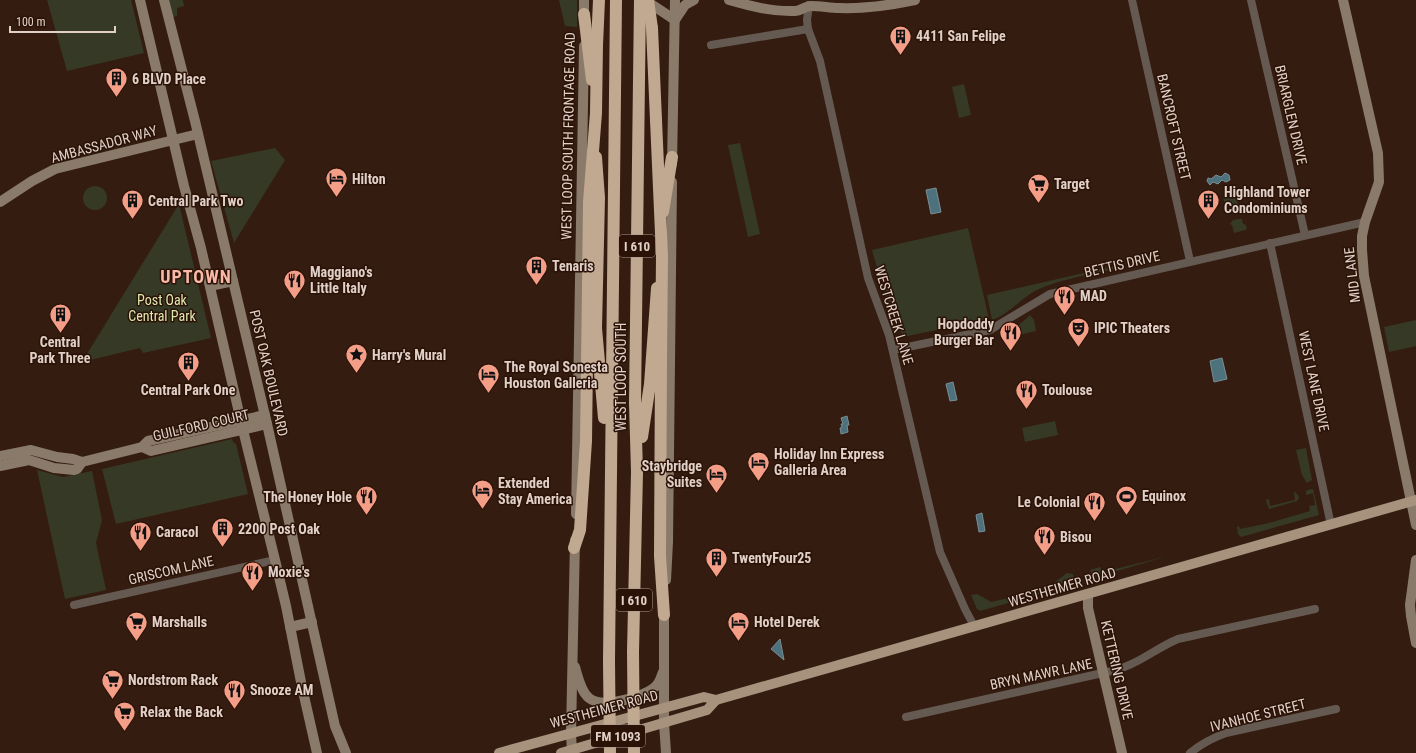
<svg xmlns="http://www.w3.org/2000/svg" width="1416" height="753" font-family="'Roboto Condensed',sans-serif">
  <rect width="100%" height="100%" fill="#341c10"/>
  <!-- green -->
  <g fill="#363926">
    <path d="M47,0H131L144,53L67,71Z"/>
    <path d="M169,0H183L184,6L177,8V16L173,17Z"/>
    <path d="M559,0H577V27L565,26Z"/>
    <path d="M964,84L971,115L959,118L952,87Z"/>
    <path d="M740,143L760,234L748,237L728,145Z"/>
    <path d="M275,148L285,160L234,243L211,161Z"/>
    <circle cx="95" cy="198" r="12"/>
    <path d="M1235,194L1238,204L1225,206L1223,197Z"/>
    <path d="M179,204L211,338L143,353L140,348L82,362Z"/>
    <path d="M1239,219H1242L1243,224H1245L1247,228L1245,230L1234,233L1232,225L1230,224L1233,220Z"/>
    <path d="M968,228L989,319L903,337L880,278L872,250Z"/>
    <path d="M1123,264L1124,267C1097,273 1059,279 1035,291C1020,299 1009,314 992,320L987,295Z"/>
    <path d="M1030,315L1034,320L1036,331L1004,338L1002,334L1019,325Z"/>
    <path d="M1416,320V346L1389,352L1384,327Z"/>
    <path d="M1055,421L1058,435L1025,442L1022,428Z"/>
    <path d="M232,439L233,442L236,444L248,494L116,524L102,469Z"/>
    <path d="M1306,448L1312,480L1307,483L1302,475L1296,450Z"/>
    <path d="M37,470L63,477L92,471L102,520L96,543L106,590L65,599Z"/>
    <path d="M1313,489L1319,515L1241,537L1238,534L1237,527L1239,526L1240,529L1269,523L1310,511L1309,506L1315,505L1313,493L1306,495V492L1307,490Z"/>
    <path d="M1295,492L1298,495L1299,498L1297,501L1269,509L1266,500L1269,499L1270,506L1295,500L1294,493Z"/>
    <path d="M1168,556L1093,578L1090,570L1100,567L1103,572Z"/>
    <path d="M1067,573L1073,574L1075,584L980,611L977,609L971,595L977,594L991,602L1055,588V582Z"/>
  </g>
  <!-- water -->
  <g fill="#4d717d" stroke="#798e94">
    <path d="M1225,173L1229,175L1230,180L1226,182L1222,180L1218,184L1213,182L1210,185L1207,181L1208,178L1211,179L1216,175L1221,177Z"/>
    <path d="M936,188L941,212L931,214L926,190Z"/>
    <path d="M1222,358L1227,379L1214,382L1210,361Z"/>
    <path d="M953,382L957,400L950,401L946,384Z"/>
    <path d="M847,416L849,425H847L848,432L841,434L840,428L842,427L841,424H843L841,418Z"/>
    <path d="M982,513L985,531L979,532L976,515Z"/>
    <path d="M780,639L784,660L771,649Z"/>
  </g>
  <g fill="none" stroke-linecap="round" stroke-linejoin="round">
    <!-- street -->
    <g stroke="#655a51" stroke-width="8">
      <path d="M1132,0L1190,261"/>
      <path d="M1251,0L1305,235"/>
      <path d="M809,5L807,20L808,29L820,61L868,278L889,335L940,552L965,609L974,626"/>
      <path d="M711,45L808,29"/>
      <path d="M1270,243L1331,525"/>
      <path d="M893,350L990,330L1050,294L1365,222"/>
      <path d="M74,605L275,560"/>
      <path d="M906,717L1116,670C1139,664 1156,648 1178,639L1315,609"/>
      <path d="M1190,753C1201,744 1212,738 1226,733L1336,709"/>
    </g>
    <!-- secondary -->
    <g stroke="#8a7a6a" stroke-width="10">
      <path d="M140,0L184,186L201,248L243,430L275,560L286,606L302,687L317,753"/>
      <path d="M164,0L195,121L267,424L335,726L346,753"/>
      <path d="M645,0L675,20"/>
      <path d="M729,0C750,6 772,12 795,11C801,11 805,6 811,6C821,6 830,8 839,8C864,9 891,5 915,0"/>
      <path d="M1343,0L1378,153L1379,182L1365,222L1362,236V250L1364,276L1416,525"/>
      <path d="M675,20L685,5L694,0"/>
      <path d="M584,22V0"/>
      <path d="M672,164L675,0"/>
      <path d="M0,202L32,181L55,169L198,134"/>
      <path d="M210,286L233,281"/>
      <path d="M142,447L151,451L267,424"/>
      <path d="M0,456L31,450L57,457L73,459L82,462L142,447L148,441L265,415"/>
      <path d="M0,466L29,460L54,468L74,470L77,469L82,462"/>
      <path d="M576,514L584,46"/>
      <path d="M1416,560L1410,605L1411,616L1416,643"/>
      <path d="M666,580L668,542L672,182"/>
      <path d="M1088,594V608L1122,753"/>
      <path d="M664,608V722L666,753"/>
      <path d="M290,627L312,622"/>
      <path d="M575,667C578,677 581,692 589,698C602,709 645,697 656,686C660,682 661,677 663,672"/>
      <path d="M572,753L571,733L575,540"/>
    </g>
    <!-- primary -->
    <g stroke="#a7927e" stroke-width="10">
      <path d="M499,753L704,697L716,700L1416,500"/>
      <path d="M561,753L707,710L716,700"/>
    </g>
    <!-- highway -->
    <g stroke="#c1a890" stroke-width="12">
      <path d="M584,14L592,80"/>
      <path d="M652,28L656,120"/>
      <path d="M597,45L599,0"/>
      <path d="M596,157L599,198L596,328L604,418"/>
      <path d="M663,212L672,157"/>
      <path d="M661,361L660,556L664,615"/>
      <path d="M642,437L650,384L657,288"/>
      <path d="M574,548L580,530L586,441L588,285"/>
      <path d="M633,652L637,472L635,403L640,0"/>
      <path d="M609,661L616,0"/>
    </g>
    <!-- highway-bridge -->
    <g stroke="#c1a890" stroke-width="12">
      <path d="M648,0L652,28"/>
      <path d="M656,120L662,256L661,361"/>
      <path d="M588,285L589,202L596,113L597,45"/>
      <path d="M633,652L634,753"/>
      <path d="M609,661L610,753"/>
    </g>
  </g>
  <!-- icons -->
  <defs>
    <symbol id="building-pin" viewBox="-11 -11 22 30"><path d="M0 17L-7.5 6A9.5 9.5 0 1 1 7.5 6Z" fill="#f49e88" stroke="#2a1207"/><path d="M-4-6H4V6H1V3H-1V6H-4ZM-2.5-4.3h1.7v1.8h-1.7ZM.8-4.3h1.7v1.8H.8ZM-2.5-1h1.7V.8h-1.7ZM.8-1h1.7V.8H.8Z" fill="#111"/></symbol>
    <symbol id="hotel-pin" viewBox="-11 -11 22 30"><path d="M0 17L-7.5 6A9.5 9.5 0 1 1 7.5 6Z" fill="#f49e88" stroke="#2a1207"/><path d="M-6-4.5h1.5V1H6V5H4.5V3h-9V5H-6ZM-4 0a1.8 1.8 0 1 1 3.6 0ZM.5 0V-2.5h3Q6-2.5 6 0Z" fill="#111"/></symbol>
    <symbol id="supermarket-pin" viewBox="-11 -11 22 30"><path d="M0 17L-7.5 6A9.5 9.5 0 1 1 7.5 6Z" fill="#f49e88" stroke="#2a1207"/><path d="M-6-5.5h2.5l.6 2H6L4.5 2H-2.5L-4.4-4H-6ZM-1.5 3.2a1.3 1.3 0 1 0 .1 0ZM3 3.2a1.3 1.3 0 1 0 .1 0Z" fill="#111"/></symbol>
    <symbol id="restaurant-pin" viewBox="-11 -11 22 30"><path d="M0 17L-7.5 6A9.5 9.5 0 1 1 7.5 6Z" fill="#f49e88" stroke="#2a1207"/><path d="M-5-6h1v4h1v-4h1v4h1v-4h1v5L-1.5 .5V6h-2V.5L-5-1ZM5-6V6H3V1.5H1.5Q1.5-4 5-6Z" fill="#111"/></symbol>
    <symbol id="theatre-pin" viewBox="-11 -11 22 30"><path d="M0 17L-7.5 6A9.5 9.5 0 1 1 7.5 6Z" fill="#f49e88" stroke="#2a1207"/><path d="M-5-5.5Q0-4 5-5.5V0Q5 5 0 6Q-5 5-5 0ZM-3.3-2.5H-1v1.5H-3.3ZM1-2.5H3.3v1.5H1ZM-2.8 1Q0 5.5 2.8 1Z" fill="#111"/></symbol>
    <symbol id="sight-pin" viewBox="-11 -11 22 30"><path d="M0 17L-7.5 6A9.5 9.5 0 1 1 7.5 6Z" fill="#f49e88" stroke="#2a1207"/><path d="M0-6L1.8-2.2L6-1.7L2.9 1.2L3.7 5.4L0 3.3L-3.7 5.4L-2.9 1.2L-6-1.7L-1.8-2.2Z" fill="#111"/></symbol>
    <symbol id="stadium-pin" viewBox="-11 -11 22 30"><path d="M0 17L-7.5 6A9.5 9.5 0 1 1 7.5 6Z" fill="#f49e88" stroke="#2a1207"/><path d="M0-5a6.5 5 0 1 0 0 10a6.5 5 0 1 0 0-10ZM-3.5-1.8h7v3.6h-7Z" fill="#111"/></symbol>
  </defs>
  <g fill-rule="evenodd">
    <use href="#building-pin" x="888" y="24" width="25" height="34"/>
    <use href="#building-pin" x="104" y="66" width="25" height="34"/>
    <use href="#hotel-pin" x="324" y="166" width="25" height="34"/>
    <use href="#supermarket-pin" x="1026" y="172" width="25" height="34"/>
    <use href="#building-pin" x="1196" y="188" width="25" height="34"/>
    <use href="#building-pin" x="120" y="188" width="25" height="34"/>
    <use href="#building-pin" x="524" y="254" width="25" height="34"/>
    <use href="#restaurant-pin" x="282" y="268" width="25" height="34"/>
    <use href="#restaurant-pin" x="1052" y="284" width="25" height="34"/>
    <use href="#building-pin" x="48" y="302" width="25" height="34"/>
    <use href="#theatre-pin" x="1066" y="316" width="25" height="34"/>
    <use href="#restaurant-pin" x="998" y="320" width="25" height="34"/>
    <use href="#sight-pin" x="344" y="342" width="25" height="34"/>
    <use href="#building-pin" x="176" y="350" width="25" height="34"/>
    <use href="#hotel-pin" x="476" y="362" width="25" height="34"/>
    <use href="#restaurant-pin" x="1014" y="378" width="25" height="34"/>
    <use href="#hotel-pin" x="746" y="450" width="25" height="34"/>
    <use href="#hotel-pin" x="704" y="462" width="25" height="34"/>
    <use href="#hotel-pin" x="470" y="478" width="25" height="34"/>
    <use href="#stadium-pin" x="1114" y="484" width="25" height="34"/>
    <use href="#restaurant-pin" x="354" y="484" width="25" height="34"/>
    <use href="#restaurant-pin" x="1082" y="490" width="25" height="34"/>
    <use href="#building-pin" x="210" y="516" width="25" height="34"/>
    <use href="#restaurant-pin" x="128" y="520" width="25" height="34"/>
    <use href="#restaurant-pin" x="1032" y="524" width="25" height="34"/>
    <use href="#building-pin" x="704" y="546" width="25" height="34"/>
    <use href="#restaurant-pin" x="240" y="560" width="25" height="34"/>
    <use href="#supermarket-pin" x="124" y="610" width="25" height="34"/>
    <use href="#hotel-pin" x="726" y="610" width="25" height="34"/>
    <use href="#supermarket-pin" x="100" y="668" width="25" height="34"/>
    <use href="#restaurant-pin" x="222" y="678" width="25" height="34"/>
    <use href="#supermarket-pin" x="112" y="700" width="25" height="34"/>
  </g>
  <g text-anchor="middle" stroke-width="3" stroke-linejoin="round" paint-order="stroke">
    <!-- shield labels -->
    <g fill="#2a1207" stroke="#aa978e" stroke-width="1">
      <rect x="619" y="235" width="36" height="22" rx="3"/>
      <rect x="616" y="589" width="36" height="22" rx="3"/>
      <rect x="591" y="725" width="54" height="22" rx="3"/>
    </g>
    <g font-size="13" font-weight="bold" fill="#e1d0c8">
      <text x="637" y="251">I 610</text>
      <text x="634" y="605">I 610</text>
      <text x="618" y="741">FM 1093</text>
    </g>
    <!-- poi labels -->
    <g font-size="14" font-weight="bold" fill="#e1d0c8" stroke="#2a1207" text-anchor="start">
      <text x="916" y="41">4411 San Felipe</text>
      <text x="132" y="84">6 BLVD Place</text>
      <text x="352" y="184">Hilton</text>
      <text x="1054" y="189">Target</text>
      <text x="1224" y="197">Highland Tower<tspan x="1224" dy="16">Condominiums</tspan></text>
      <text x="148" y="206">Central Park Two</text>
      <text x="552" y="271">Tenaris</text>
      <text x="310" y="277">Maggiano's<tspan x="310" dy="16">Little Italy</tspan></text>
      <text x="1080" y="301">MAD</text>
      <text x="994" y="329" text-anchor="end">Hopdoddy<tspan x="994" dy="16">Burger Bar</tspan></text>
      <text x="1094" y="333">IPIC Theaters</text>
      <text x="60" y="347" text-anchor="middle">Central<tspan x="60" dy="16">Park Three</tspan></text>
      <text x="372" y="360">Harry's Mural</text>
      <text x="504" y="372">The Royal Sonesta<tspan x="504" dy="16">Houston Galleria</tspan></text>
      <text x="188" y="395" text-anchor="middle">Central Park One</text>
      <text x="1042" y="395">Toulouse</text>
      <text x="774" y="459">Holiday Inn Express<tspan x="774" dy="16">Galleria Area</tspan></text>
      <text x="702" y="471" text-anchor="end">Staybridge<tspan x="702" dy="16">Suites</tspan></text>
      <text x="498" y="488">Extended<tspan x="498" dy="16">Stay America</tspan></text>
      <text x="1142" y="501">Equinox</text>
      <text x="352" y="502" text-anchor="end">The Honey Hole</text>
      <text x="1080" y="507" text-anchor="end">Le Colonial</text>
      <text x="238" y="534">2200 Post Oak</text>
      <text x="156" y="537">Caracol</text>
      <text x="1060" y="542">Bisou</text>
      <text x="732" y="563">TwentyFour25</text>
      <text x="268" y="577">Moxie's</text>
      <text x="152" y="627">Marshalls</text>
      <text x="754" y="627">Hotel Derek</text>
      <text x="128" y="685">Nordstrom Rack</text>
      <text x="250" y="695">Snooze AM</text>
      <text x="140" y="717">Relax the Back</text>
    </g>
    <!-- street labels -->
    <g font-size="14" fill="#e1d0c8" stroke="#2a1207">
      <text transform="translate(1291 115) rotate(77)" y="5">BRIARGLEN DRIVE</text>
      <text transform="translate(1174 127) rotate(77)" y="5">BANCROFT STREET</text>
      <text transform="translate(568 136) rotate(-89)" y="5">WEST LOOP SOUTH FRONTAGE ROAD</text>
      <text transform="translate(104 144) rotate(-15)" y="5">AMBASSADOR WAY</text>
      <text transform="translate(1122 264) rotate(-13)" y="5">BETTIS DRIVE</text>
      <text transform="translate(1352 275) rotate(-97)" y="5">MID LANE</text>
      <text transform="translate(894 315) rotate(73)" y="5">WESTCREEK LANE</text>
      <text transform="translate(269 373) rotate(77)" y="5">POST OAK BOULEVARD</text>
      <text transform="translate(621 377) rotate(-90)" y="5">WEST LOOP SOUTH</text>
      <text transform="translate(1314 381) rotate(78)" y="5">WEST LANE DRIVE</text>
      <text transform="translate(201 425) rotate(-13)" y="5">GUILFORD COURT</text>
      <text transform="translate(171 570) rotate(-13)" y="5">GRISCOM LANE</text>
      <text transform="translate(1062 587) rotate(-16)" y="5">WESTHEIMER ROAD</text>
      <text transform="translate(1117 670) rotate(77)" y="5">KETTERING DRIVE</text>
      <text transform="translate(1041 674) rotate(-12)" y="5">BRYN MAWR LANE</text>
      <text transform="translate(604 709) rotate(-15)" y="5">WESTHEIMER ROAD</text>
      <text transform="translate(1258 715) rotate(-14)" y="5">IVANHOE STREET</text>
    </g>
    <!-- park labels -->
    <g font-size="14" fill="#dfe8af" stroke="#2a1207">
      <text x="162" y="305">Post Oak<tspan x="162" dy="16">Central Park</tspan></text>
    </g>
    <!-- district labels -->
    <g font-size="18" font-weight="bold" letter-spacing="1" fill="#fab8a7" stroke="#2a1207">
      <text x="196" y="283">UPTOWN</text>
    </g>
  </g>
  <!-- scale -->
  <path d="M10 26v6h105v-6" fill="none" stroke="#e1d0c8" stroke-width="2"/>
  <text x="16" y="26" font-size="12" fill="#e1d0c8" stroke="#2a1207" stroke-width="3" paint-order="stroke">100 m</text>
</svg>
